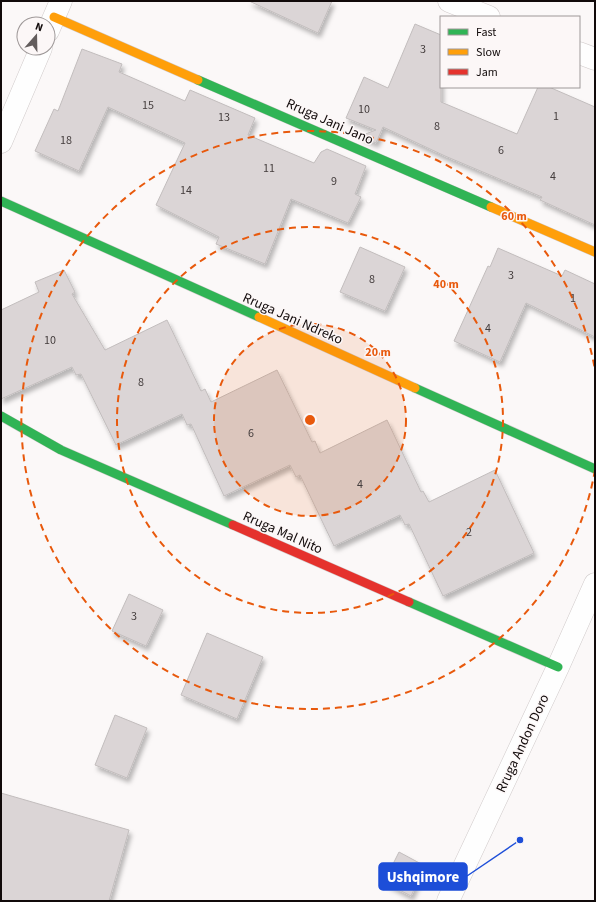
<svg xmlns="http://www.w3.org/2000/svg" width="596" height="902" font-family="'Source Sans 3',sans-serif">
  <defs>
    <filter id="shadow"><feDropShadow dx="2.5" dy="4.5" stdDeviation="2" flood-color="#0004"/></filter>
  </defs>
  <rect width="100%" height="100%" fill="#fbf8f8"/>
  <!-- building -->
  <g fill="#dbd5d6" stroke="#c2bdbd" filter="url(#shadow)">
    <path d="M249,1H332L318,33Z"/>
    <path d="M415,24L441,35V102L517,134L538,87H549L595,107V225L540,200L542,197L445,156L383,127L376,143L360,136L376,130L346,118L364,77L388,88Z"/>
    <path d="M82,49L122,64L119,72L185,101L190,90L255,118L248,135L314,163L321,152L327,149L366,166L355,194L361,197L348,223L291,199L265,264L216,244L219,237L156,205L185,143L108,107L79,171L35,151L54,109L58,111Z"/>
    <path d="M360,247L405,267L385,311L340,292Z"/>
    <path d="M498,248L562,276L565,270L595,284V337L526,303L500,362L454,341L488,266L490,267Z"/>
    <path d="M64,270L75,292L72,294L105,350L167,320L201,391L205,389L211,402L277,370L312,442L315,441L320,453L387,420L421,492L423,491L429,502L495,470L534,553L443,596L409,524L405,525L400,515L334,546L300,475L296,477L290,465L224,496L191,424L187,425L182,414L116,445L81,374L76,375L72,367L1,399V310L39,292L35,282Z"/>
    <path d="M129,594L163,610L146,646L112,631Z"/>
    <path d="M207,633L263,657L237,719L181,695Z"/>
    <path d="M115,715L147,728L127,778L95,765Z"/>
    <path d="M1,793L129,830L109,901H1Z"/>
    <path d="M399,852L425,866L411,896L384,882Z"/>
  </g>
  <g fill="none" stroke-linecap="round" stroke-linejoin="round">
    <defs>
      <g id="street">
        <path d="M449,1L489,17"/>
        <path d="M48,31L61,1"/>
        <path d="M579,53L595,59"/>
        <path d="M1,142L41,48"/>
        <path d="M448,901L558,667L595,584"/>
      </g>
      <g id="fast">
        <path d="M198,80L491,207"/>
        <path d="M1,201L259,317"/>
        <path d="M415,388L595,469"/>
        <path d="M1,416L61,450L233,525"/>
        <path d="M409,602L558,667"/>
      </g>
      <g id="slow">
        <path d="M54,17L198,80"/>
        <path d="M491,207L595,252"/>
        <path d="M259,317L415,388"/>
      </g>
      <path id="jam" d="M233,525L409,602"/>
    </defs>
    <!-- street casing -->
    <use href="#street" stroke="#d1cbcb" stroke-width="23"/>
    <!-- fast casing -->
    <use href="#fast" stroke="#d1cbcb" stroke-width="10"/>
    <!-- slow casing -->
    <use href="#slow" stroke="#d1cbcb" stroke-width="10"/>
    <!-- jam casing -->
    <use href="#jam" stroke="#d1cbcb" stroke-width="10"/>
    <!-- street -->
    <use href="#street" stroke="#fefefe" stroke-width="22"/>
    <!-- fast -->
    <use href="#fast" stroke="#30b455" stroke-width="9"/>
    <!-- slow -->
    <use href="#slow" stroke="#ff9f0a" stroke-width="9"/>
    <!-- jam -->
    <use href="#jam" stroke="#e5322d" stroke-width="9"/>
  </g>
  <!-- distance rings -->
  <circle cx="310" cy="420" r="96" fill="#e8590c" fill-opacity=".12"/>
  <g fill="none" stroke="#e8590c" stroke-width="2" stroke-dasharray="7 5">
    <circle cx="310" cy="420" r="96"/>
    <circle cx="310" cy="420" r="193"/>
    <path d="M595 470A289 289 0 1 1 595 370"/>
  </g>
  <g text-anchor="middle" stroke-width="3" stroke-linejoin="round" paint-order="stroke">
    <!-- number labels -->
    <g font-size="12" fill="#443d3d">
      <text x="423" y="53">3</text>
      <text x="148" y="109">15</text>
      <text x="364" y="113">10</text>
      <text x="556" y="120">1</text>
      <text x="224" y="121">13</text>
      <text x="437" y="130">8</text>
      <text x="66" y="144">18</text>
      <text x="501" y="154">6</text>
      <text x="269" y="172">11</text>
      <text x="553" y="180">4</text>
      <text x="334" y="185">9</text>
      <text x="186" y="194">14</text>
      <text x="511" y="279">3</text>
      <text x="372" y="283">8</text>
      <text x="573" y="302">1</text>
      <text x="488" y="332">4</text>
      <text x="50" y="344">10</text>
      <text x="141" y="386">8</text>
      <text x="251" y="437">6</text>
      <text x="360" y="488">4</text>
      <text x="469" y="536">2</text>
      <text x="134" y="620">3</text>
    </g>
    <!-- street labels -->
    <g font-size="14" fill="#110a0a" stroke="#fcf7f7">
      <text transform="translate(330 121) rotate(24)" y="5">Rruga Jani Jano</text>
      <text transform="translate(293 318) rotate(24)" y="5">Rruga Jani Ndreko</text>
      <text transform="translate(283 532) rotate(24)" y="5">Rruga Mal Nito</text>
      <text transform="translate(522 743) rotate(-65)" y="5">Rruga Andon Doro</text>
    </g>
  </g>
  <circle cx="310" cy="420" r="6" fill="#e8590c" stroke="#fcf7f7" stroke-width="2"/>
  <g font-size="12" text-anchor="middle" font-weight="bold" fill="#e8590c" stroke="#fcf7f7" stroke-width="3" stroke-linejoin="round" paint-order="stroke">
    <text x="514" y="220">60 m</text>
    <text x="446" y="288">40 m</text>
    <text x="378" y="356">20 m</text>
  </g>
  <!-- callouts -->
  <path fill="none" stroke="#1d4ed8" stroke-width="1.5" d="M520 840L467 876"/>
  <circle fill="#1d4ed8" stroke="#fcf7f7" stroke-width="1.5" cx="520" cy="840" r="4"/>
  <rect fill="#1d4ed8" stroke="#1d4ed8" stroke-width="1.5" x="379" y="863" width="88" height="27" rx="4"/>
  <g font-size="15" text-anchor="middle" font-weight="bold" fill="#fff">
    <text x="423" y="882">Ushqimore</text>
  </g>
  <!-- border -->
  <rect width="596" height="902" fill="none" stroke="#110a0a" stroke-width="4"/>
  <!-- legend -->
  <rect x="440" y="16" width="140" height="72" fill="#fcf7f7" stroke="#9e9898"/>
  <rect x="448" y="29" width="20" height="6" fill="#30b455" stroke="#9e9898"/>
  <text x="476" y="36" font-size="12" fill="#110a0a">Fast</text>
  <rect x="448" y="49" width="20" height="6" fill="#ff9f0a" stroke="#9e9898"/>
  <text x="476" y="56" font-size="12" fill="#110a0a">Slow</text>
  <rect x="448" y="69" width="20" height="6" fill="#e5322d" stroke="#9e9898"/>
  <text x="476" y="76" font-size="12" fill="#110a0a">Jam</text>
  <!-- north arrow -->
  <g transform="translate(36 36) rotate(20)"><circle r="19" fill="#fcf7f7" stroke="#9e9898"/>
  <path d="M0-3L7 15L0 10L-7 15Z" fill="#635d5d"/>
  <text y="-6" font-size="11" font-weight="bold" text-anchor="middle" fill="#110a0a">N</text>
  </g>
</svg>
